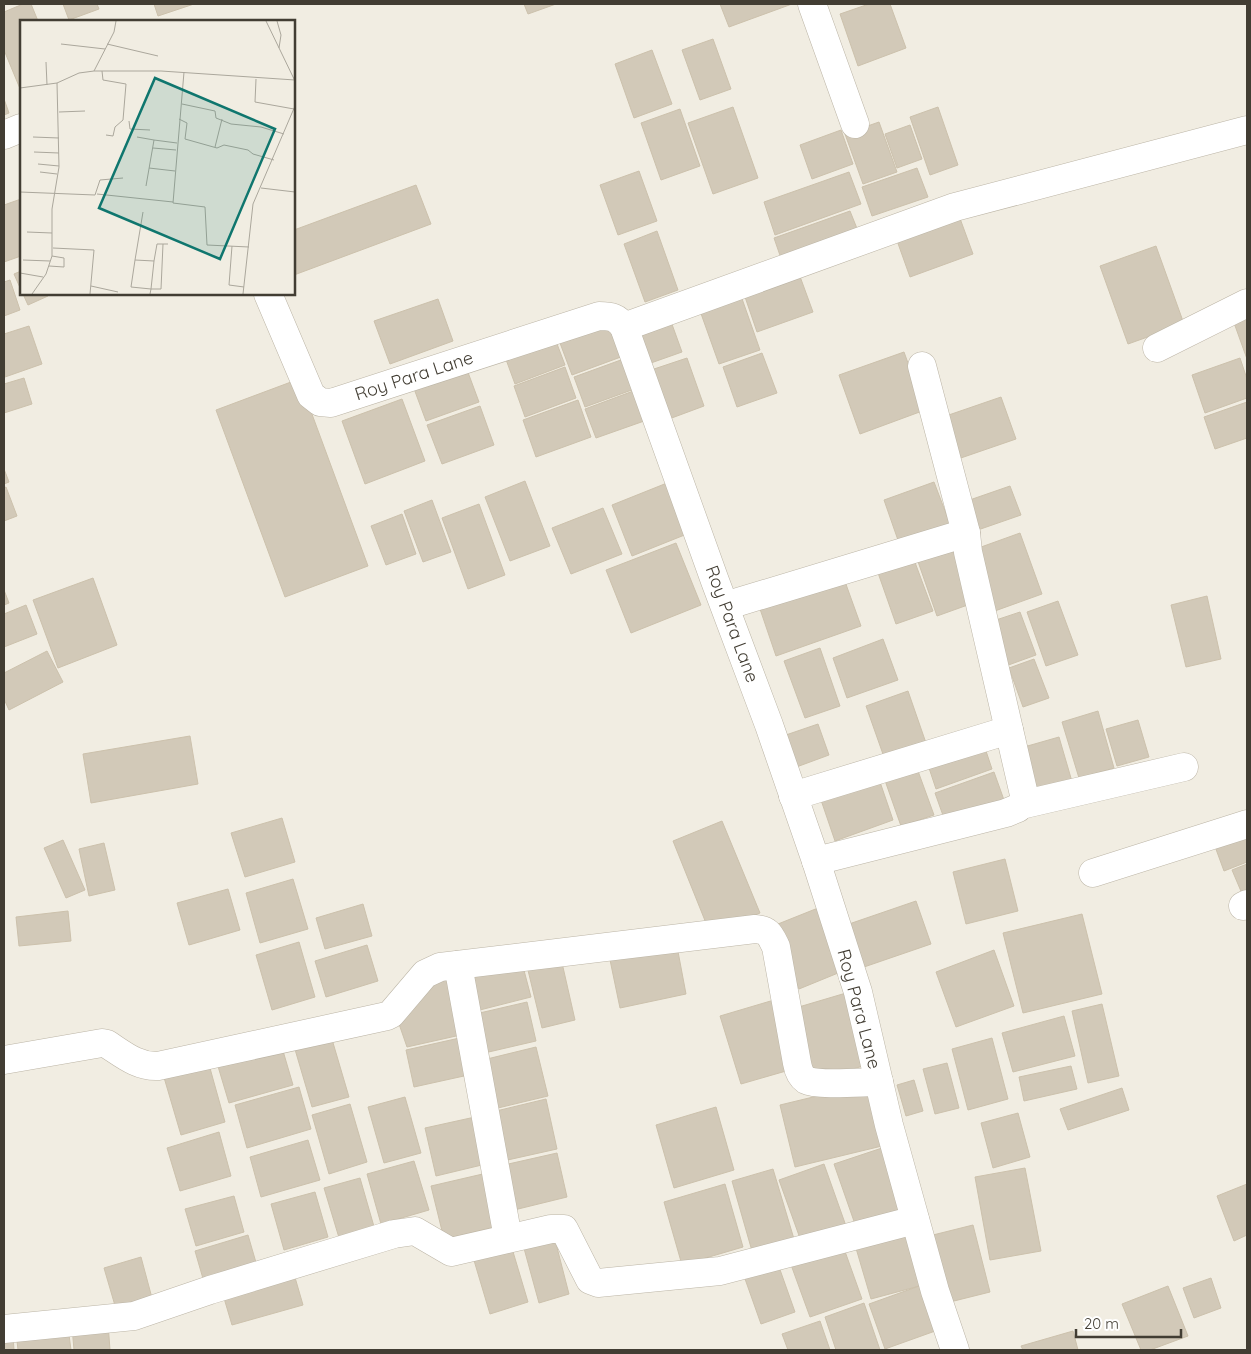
<svg xmlns="http://www.w3.org/2000/svg" width="1251" height="1354" font-family="Quicksand,sans-serif">
  <rect width="100%" height="100%" fill="#f1ede2"/>
  <!-- building -->
  <g fill="#d2c9b8" stroke="#ccc1ac">
    <path d="M23,4H31L38,21H21V91L4,50V12Z"/>
    <path d="M63,4H97L99,9L69,20Z"/>
    <path d="M154,4H194L158,16Z"/>
    <path d="M524,4H556L528,14Z"/>
    <path d="M720,4H792L729,27Z"/>
    <path d="M869,4H890L906,48L858,66L840,14Z"/>
    <path d="M713,39L731,89L700,100L682,50Z"/>
    <path d="M652,50L672,104L634,118L615,64Z"/>
    <path d="M4,99L9,113L4,115Z"/>
    <path d="M733,107L758,178L713,194L688,123Z"/>
    <path d="M938,107L958,165L930,175L910,117Z"/>
    <path d="M680,109L700,166L661,180L641,123Z"/>
    <path d="M879,122L897,172L863,184L845,134Z"/>
    <path d="M910,125L922,159L897,168L885,134Z"/>
    <path d="M841,130L853,164L812,179L800,145Z"/>
    <path d="M917,168L928,197L872,216L862,187Z"/>
    <path d="M639,171L657,221L618,235L600,185Z"/>
    <path d="M849,172L861,204L775,235L764,202Z"/>
    <path d="M416,185L431,224L294,275V230Z"/>
    <path d="M21,199V256L4,262V205Z"/>
    <path d="M850,211L860,236L783,264L774,238Z"/>
    <path d="M958,213L973,254L910,277L895,235Z"/>
    <path d="M657,231L678,290L645,302L624,244Z"/>
    <path d="M1156,246L1184,324L1128,344L1100,266Z"/>
    <path d="M21,271V290L14,274Z"/>
    <path d="M798,271L813,312L757,332L743,291Z"/>
    <path d="M10,280L20,310L4,316V282Z"/>
    <path d="M740,293L760,350L719,364L699,308Z"/>
    <path d="M23,294H47L48,296L28,305Z"/>
    <path d="M438,299L453,341L390,364L374,321Z"/>
    <path d="M1247,315V359L1233,320Z"/>
    <path d="M669,316L682,352L648,364L635,328Z"/>
    <path d="M618,321L629,354L572,375L560,343Z"/>
    <path d="M29,326L42,364L5,377L4,334Z"/>
    <path d="M554,336L565,365L515,384L504,354Z"/>
    <path d="M904,352L925,410L860,434L839,375Z"/>
    <path d="M762,353L777,393L737,407L723,367Z"/>
    <path d="M629,357L640,387L585,407L574,377Z"/>
    <path d="M687,358L704,406L669,419L651,370Z"/>
    <path d="M1240,358L1247,379V398L1205,413L1192,375Z"/>
    <path d="M466,367L479,402L426,421L413,386Z"/>
    <path d="M565,367L576,398L525,417L514,386Z"/>
    <path d="M24,378L32,404L4,413V384Z"/>
    <path d="M299,379L368,566L285,597L216,410Z"/>
    <path d="M636,390L647,420L596,438L585,409Z"/>
    <path d="M1001,397L1016,439L955,460L940,418Z"/>
    <path d="M402,399L425,461L365,484L342,421Z"/>
    <path d="M578,400L591,437L536,457L523,420Z"/>
    <path d="M1247,402V438L1215,449L1204,417Z"/>
    <path d="M480,406L494,445L442,464L427,425Z"/>
    <path d="M4,469L9,482L4,484Z"/>
    <path d="M525,481L550,546L510,561L485,497Z"/>
    <path d="M934,482L950,524L899,543L884,500Z"/>
    <path d="M667,483L687,534L632,556L612,505Z"/>
    <path d="M1010,486L1021,515L972,532L961,503Z"/>
    <path d="M6,487L17,516L4,521V488Z"/>
    <path d="M432,500L451,552L423,562L404,511Z"/>
    <path d="M479,504L505,575L468,589L442,518Z"/>
    <path d="M603,508L622,554L571,574L552,528Z"/>
    <path d="M402,514L416,554L386,565L371,526Z"/>
    <path d="M1020,533L1042,594L992,612L970,551Z"/>
    <path d="M953,539L976,602L937,616L915,553Z"/>
    <path d="M676,543L701,605L631,633L606,570Z"/>
    <path d="M913,557L933,611L896,624L877,570Z"/>
    <path d="M843,576L861,626L776,656L759,606Z"/>
    <path d="M93,578L117,645L58,668L33,600Z"/>
    <path d="M4,590L9,603L4,605Z"/>
    <path d="M1207,596L1221,659L1186,667L1171,605Z"/>
    <path d="M1058,601L1078,655L1046,666L1027,612Z"/>
    <path d="M26,605L37,634L4,647V614Z"/>
    <path d="M1020,612L1036,655L1003,667L987,623Z"/>
    <path d="M883,639L898,680L847,698L833,658Z"/>
    <path d="M820,648L840,706L805,718L784,661Z"/>
    <path d="M47,651L63,682L9,710L4,699V673Z"/>
    <path d="M1034,659L1049,698L1023,707L1009,668Z"/>
    <path d="M908,691L926,743L884,757L866,706Z"/>
    <path d="M1098,711L1114,768L1079,778L1062,722Z"/>
    <path d="M1138,720L1149,757L1117,766L1106,729Z"/>
    <path d="M818,724L829,755L791,769L780,737Z"/>
    <path d="M190,736L198,784L91,803L83,754Z"/>
    <path d="M1059,737L1073,785L1031,798L1017,749Z"/>
    <path d="M982,739L992,769L936,789L926,759Z"/>
    <path d="M914,760L934,815L901,826L882,772Z"/>
    <path d="M994,772L1004,800L945,821L935,793Z"/>
    <path d="M879,779L893,820L835,841L821,800Z"/>
    <path d="M282,818L295,862L245,877L231,833Z"/>
    <path d="M722,821L760,913L710,933L673,841Z"/>
    <path d="M1247,828V862L1224,871L1213,841Z"/>
    <path d="M63,840L85,890L66,898L44,848Z"/>
    <path d="M104,843L115,890L89,896L79,849Z"/>
    <path d="M1005,859L1018,911L966,924L953,872Z"/>
    <path d="M1247,864V902L1246,903L1232,870Z"/>
    <path d="M293,879L308,929L260,943L246,893Z"/>
    <path d="M228,889L240,930L189,945L177,903Z"/>
    <path d="M916,901L931,944L864,967L849,924Z"/>
    <path d="M363,904L372,936L325,949L316,918Z"/>
    <path d="M818,908L843,971L799,989L773,926Z"/>
    <path d="M68,911L71,941L19,946L16,917Z"/>
    <path d="M1082,914L1102,994L1023,1013L1003,933Z"/>
    <path d="M676,941L686,994L620,1008L609,955Z"/>
    <path d="M299,942L315,997L272,1010L256,955Z"/>
    <path d="M367,945L378,981L326,997L315,961Z"/>
    <path d="M994,950L1014,1006L956,1027L936,972Z"/>
    <path d="M560,954L575,1020L542,1028L526,962Z"/>
    <path d="M521,959L531,997L472,1012L462,968Z"/>
    <path d="M446,971L465,1034L407,1047L398,1021Z"/>
    <path d="M846,993L867,1065L813,1080L792,1009Z"/>
    <path d="M774,1000L793,1069L741,1084L720,1016Z"/>
    <path d="M527,1002L536,1041L480,1054L471,1015Z"/>
    <path d="M1102,1004L1119,1076L1088,1083L1072,1011Z"/>
    <path d="M1064,1016L1075,1056L1013,1072L1002,1033Z"/>
    <path d="M331,1036L349,1097L312,1107L294,1046Z"/>
    <path d="M464,1037L473,1074L414,1087L406,1050Z"/>
    <path d="M992,1038L1008,1099L968,1110L952,1049Z"/>
    <path d="M281,1044L293,1085L229,1103L217,1063Z"/>
    <path d="M536,1047L548,1096L498,1108L487,1059Z"/>
    <path d="M208,1061L225,1122L181,1135L163,1074Z"/>
    <path d="M947,1063L959,1108L935,1114L923,1069Z"/>
    <path d="M1071,1066L1077,1089L1024,1101L1019,1077Z"/>
    <path d="M914,1080L923,1111L906,1116L897,1085Z"/>
    <path d="M867,1084L882,1146L795,1167L780,1105Z"/>
    <path d="M299,1087L311,1129L247,1148L235,1105Z"/>
    <path d="M1122,1088L1129,1110L1068,1130L1060,1109Z"/>
    <path d="M405,1097L421,1153L384,1163L368,1107Z"/>
    <path d="M546,1099L557,1149L503,1161L492,1112Z"/>
    <path d="M350,1104L367,1162L329,1174L312,1115Z"/>
    <path d="M716,1107L734,1170L674,1188L656,1125Z"/>
    <path d="M1018,1113L1030,1157L993,1168L981,1123Z"/>
    <path d="M475,1117L486,1164L436,1176L425,1128Z"/>
    <path d="M219,1132L231,1176L180,1191L167,1148Z"/>
    <path d="M308,1140L320,1180L261,1197L250,1157Z"/>
    <path d="M885,1147L907,1209L856,1227L834,1164Z"/>
    <path d="M557,1153L567,1197L514,1210L504,1165Z"/>
    <path d="M414,1161L429,1210L381,1224L367,1174Z"/>
    <path d="M824,1164L846,1226L801,1241L779,1180Z"/>
    <path d="M1025,1168L1041,1251L990,1260L975,1177Z"/>
    <path d="M773,1169L794,1239L752,1251L732,1181Z"/>
    <path d="M487,1173L499,1226L444,1239L431,1186Z"/>
    <path d="M360,1178L375,1230L340,1241L324,1188Z"/>
    <path d="M725,1184L743,1247L682,1265L664,1202Z"/>
    <path d="M1247,1184V1235L1234,1241L1217,1196Z"/>
    <path d="M315,1192L328,1237L284,1250L271,1204Z"/>
    <path d="M234,1196L244,1232L196,1246L185,1209Z"/>
    <path d="M909,1222L927,1284L871,1299L853,1238Z"/>
    <path d="M973,1225L990,1292L946,1303L929,1236Z"/>
    <path d="M553,1232L569,1294L539,1303L522,1241Z"/>
    <path d="M248,1235L257,1266L204,1282L195,1251Z"/>
    <path d="M842,1243L862,1299L810,1317L790,1262Z"/>
    <path d="M511,1245L528,1302L490,1314L473,1257Z"/>
    <path d="M141,1257L152,1298L116,1309L104,1268Z"/>
    <path d="M778,1264L795,1312L761,1324L744,1276Z"/>
    <path d="M292,1267L303,1305L232,1325L221,1288Z"/>
    <path d="M1211,1278L1221,1308L1194,1318L1183,1288Z"/>
    <path d="M922,1285L938,1330L885,1349L869,1304Z"/>
    <path d="M1168,1286L1188,1336L1150,1350H1141L1122,1304Z"/>
    <path d="M864,1303L880,1350H836L825,1317Z"/>
    <path d="M820,1321L830,1350H788L782,1334Z"/>
    <path d="M108,1323L110,1350H74L72,1327Z"/>
    <path d="M68,1327L71,1350H18L16,1332Z"/>
    <path d="M1073,1331L1078,1350H1023L1021,1346Z"/>
    <path d="M13,1336L14,1350H4V1337Z"/>
  </g>
  <g fill="none" stroke-linecap="round" stroke-linejoin="round">
    <defs>
      <g id="minor">
        <path d="M812,4L855,124"/>
        <path d="M4,135L21,128"/>
        <path d="M268,294L311,395L320,402L331,403L599,316C611,316 617,317 624,327L715,581L769,725L816,861L858,992L889,1125L935,1291L955,1350"/>
        <path d="M624,327L955,207L1247,130"/>
        <path d="M1157,348L1247,303"/>
        <path d="M725,606L966,533"/>
        <path d="M793,796L1009,730"/>
        <path d="M1021,805L1184,767"/>
        <path d="M816,861L1006,813L1018,808L1025,799L968,552L966,533L922,366"/>
        <path d="M1093,873L1247,824"/>
        <path d="M1243,906L1247,904"/>
        <path d="M458,965L508,1238"/>
        <path d="M4,1060L102,1043L107,1044C124,1055 138,1067 158,1066L387,1016L391,1014L425,974L440,967L755,929C769,930 770,935 776,947L797,1063C798,1069 800,1076 806,1080C818,1086 863,1082 879,1082"/>
        <path d="M4,1329L134,1316L210,1290L394,1234L415,1231L451,1252L551,1229H564L590,1280L598,1283L720,1271L915,1220"/>
      </g>
    </defs>
    <!-- minor casing -->
    <use href="#minor" stroke="#bcb5a6" stroke-width="29"/>
    <!-- minor -->
    <use href="#minor" stroke="#fff" stroke-width="28"/>
  </g>
  <g text-anchor="middle" stroke-width="4" stroke-linejoin="round" paint-order="stroke">
    <!-- street labels -->
    <g font-size="18" fill="#423d33" stroke="#fff">
      <text transform="translate(414 376) rotate(-18)" y="6">Roy Para Lane</text>
      <text transform="translate(732 624) rotate(70)" y="6">Roy Para Lane</text>
      <text transform="translate(859 1009) rotate(75)" y="6">Roy Para Lane</text>
    </g>
  </g>
  <!-- overview -->
  <g transform="translate(20 20)">
    <rect width="275" height="275" fill="#f1ede2"/>
    <path fill="none" stroke="#aba79c" stroke-width="1" d="M246,1L275,61M257,1L261,15L259,28M41,24L85,29M87,24L138,36M26,42L27,65M74,51H141L275,60M82,51L83,60L106,64L103,100L95,107L93,116L86,115M164,52L153,183L185,187L187,225L229,227M236,59L235,82L274,89M0,68L37,63L59,53L74,51L94,12L96,1M162,84L195,91L196,98L211,104L241,107L264,114M39,92L65,91M159,99L167,103L165,119L197,128L204,125L228,130L233,134L254,140M109,101L110,109L130,110M13,117L39,118M117,117L134,120M195,127L202,99M133,128L156,130M14,132L39,133M18,144L39,146M129,148L155,151M20,152L37,154M126,166L134,120L157,123M241,168L275,172M0,172L75,175L80,160L103,158M77,174L153,182M7,212L32,213M212,226L209,265L224,267M33,228L74,230L70,274M3,240L30,241M115,240L134,241L131,269L111,267ZM115,240L123,192M134,241L137,224H148M29,246L44,247V238L32,236M0,253L23,257M71,266L98,272M12,274L26,254L32,236V189L39,147L37,63M130,274L131,269H141L143,224M223,274L233,184L275,86"/>
    <path fill="#0f766e" fill-opacity="0.15" stroke="#0f766e" stroke-width="2.5" d="M135,58L255,109L200,239L79,188Z"/>
    <rect width="275" height="275" fill="none" stroke="#423d33" stroke-width="2.5"/>
  </g>
  <!-- border -->
  <rect width="1251" height="1354" fill="none" stroke="#423d33" stroke-width="10"/>
  <!-- scale -->
  <path d="M1076 1329v8h105v-8" fill="none" stroke="#423d33" stroke-width="2.5"/>
  <text x="1084" y="1329" font-size="15" fill="#423d33" stroke="#ffffff" stroke-width="4" paint-order="stroke">20 m</text>
</svg>
